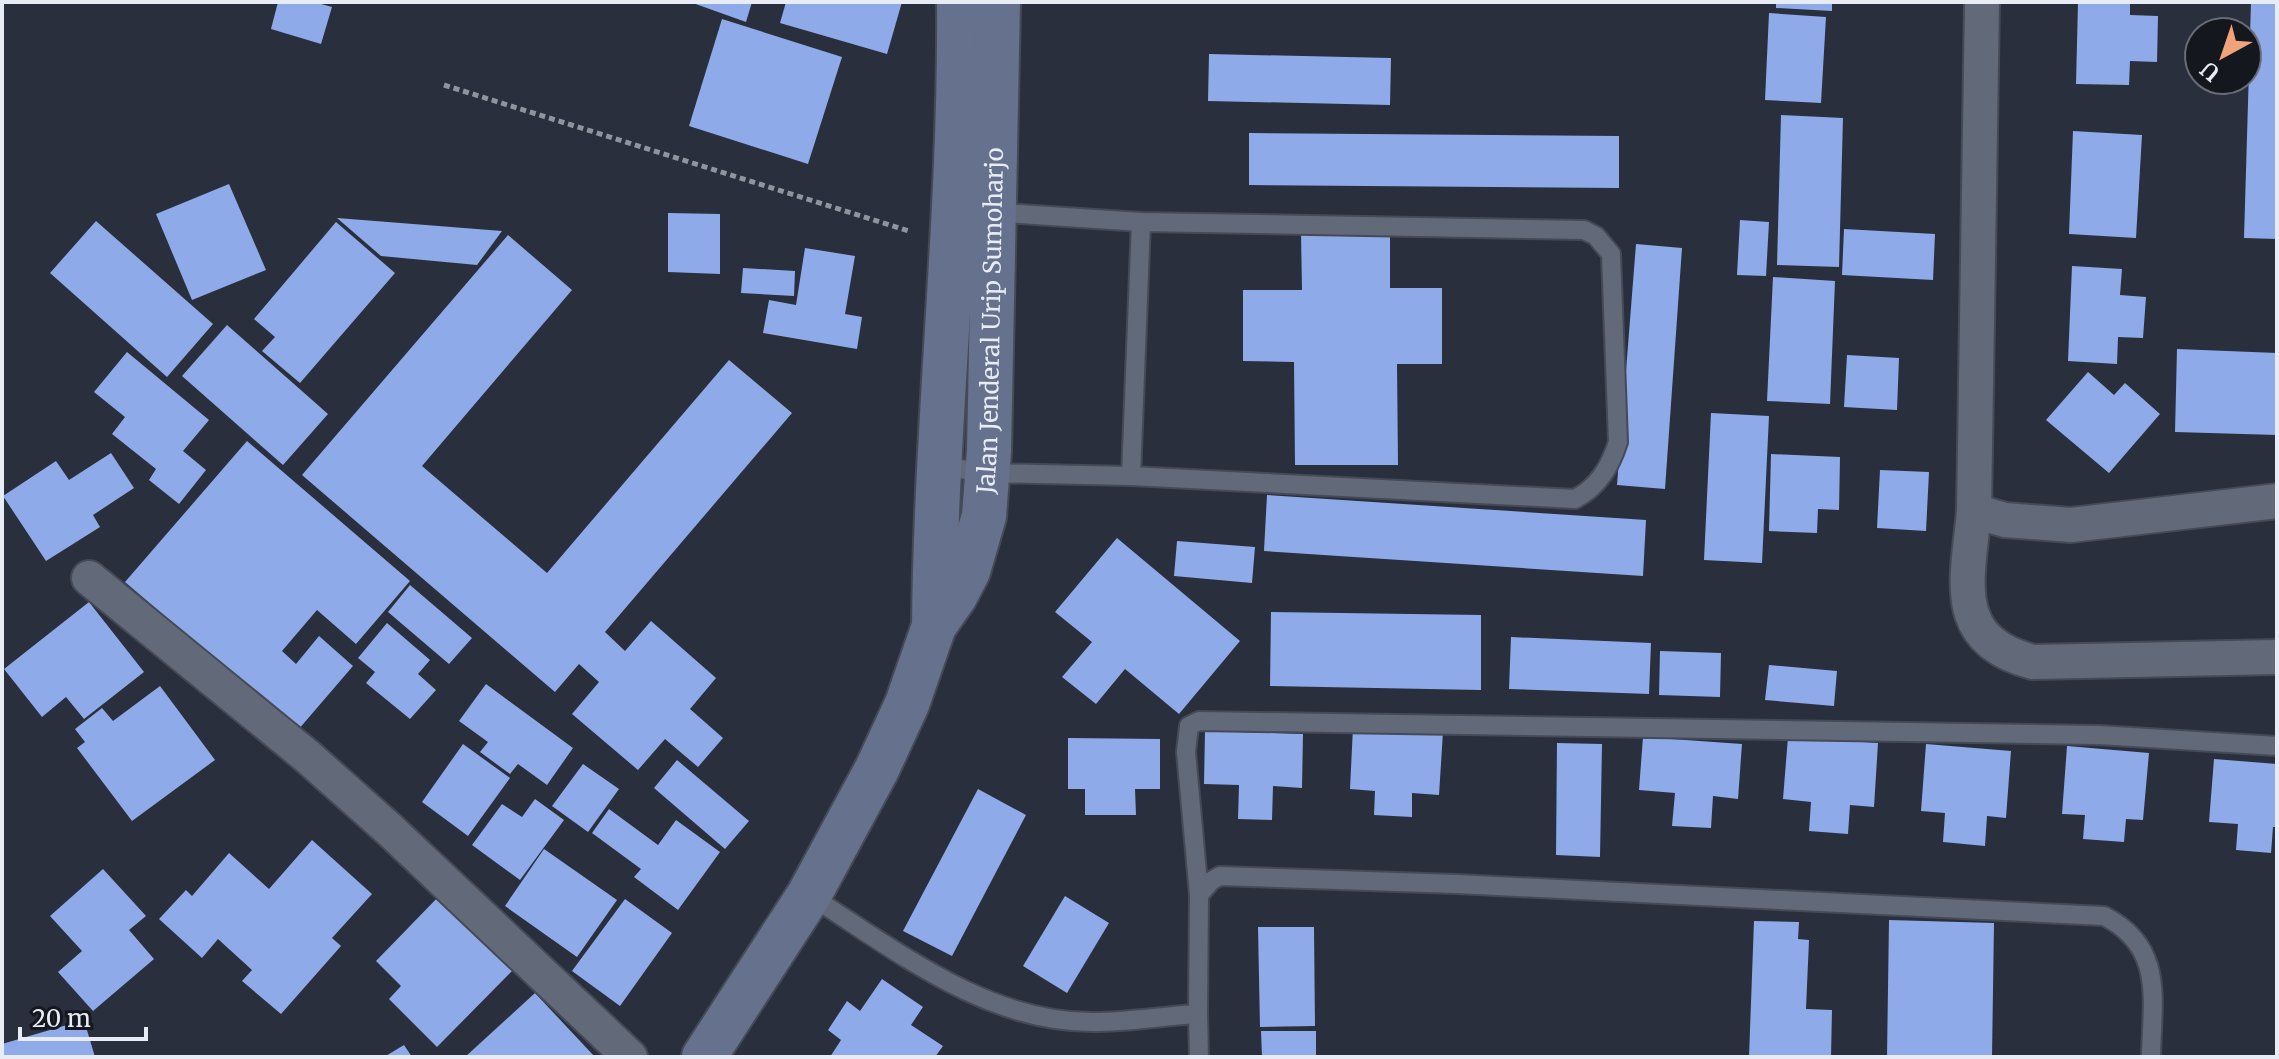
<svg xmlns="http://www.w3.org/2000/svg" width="2279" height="1059" font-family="Merriweather,serif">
  <rect width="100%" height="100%" fill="#292f3d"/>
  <!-- building -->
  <g fill="#8faae8">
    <path d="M278,2H314L332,7L321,44L271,29Z"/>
    <path d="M690,2H752L746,22Z"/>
    <path d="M786,2H902L887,54L780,23Z"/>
    <path d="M1776,2H1832V11L1776,8Z"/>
    <path d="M2078,2H2130V15L2158,16L2157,62L2130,61L2129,85L2076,84Z"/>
    <path d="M2251,2H2277V239L2244,238Z"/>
    <path d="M1769,13L1826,17L1821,103L1765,100Z"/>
    <path d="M722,19L842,57L808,164L689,126Z"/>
    <path d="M1209,54L1391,58L1390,105L1208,101Z"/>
    <path d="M1781,115L1843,118L1839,267L1777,265Z"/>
    <path d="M2073,131L2142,135L2136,238L2069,234Z"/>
    <path d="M1249,133L1619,136V188L1249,185Z"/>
    <path d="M229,184L266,270L192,300L156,214Z"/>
    <path d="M668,213L720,214V274L668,272Z"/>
    <path d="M337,218L502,231L477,265L381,256Z"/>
    <path d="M1740,220L1769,222L1766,276L1737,275Z"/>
    <path d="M96,221L213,324L167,377L50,273Z"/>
    <path d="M336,222L395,273L300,383L262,351L275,337L254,319Z"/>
    <path d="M1844,229L1935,234L1933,280L1842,275Z"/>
    <path d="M1301,234H1390V288H1442V364H1397L1398,465H1295L1294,362L1243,361V290H1302Z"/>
    <path d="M508,235L572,290L422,466L547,573L729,360L792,413L605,632L625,651L651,621L716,678L690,709L723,738L698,767L665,739L638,770L572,714L599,682L579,664L555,692L302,475Z"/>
    <path d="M1636,244L1682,248L1665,489L1617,485Z"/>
    <path d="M805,248L855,256L845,314L862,317L857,349L763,333L769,300L796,305Z"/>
    <path d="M2072,266L2122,269L2120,295L2146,297L2143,338L2118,337L2117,364L2068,361Z"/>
    <path d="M743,268L795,271L794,296L741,293Z"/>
    <path d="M1773,277L1835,281L1830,404L1767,401Z"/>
    <path d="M227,325L328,414L283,465L182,376Z"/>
    <path d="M2177,349L2277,353V435L2175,432Z"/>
    <path d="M127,352L209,420L183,451L206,470L179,504L149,480L156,469L112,434L125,417L94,392Z"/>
    <path d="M1847,355L1899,358L1897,410L1844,407Z"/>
    <path d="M2088,372L2114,395L2125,383L2160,414L2109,473L2046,420Z"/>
    <path d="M1711,413L1769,416L1762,563L1704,560Z"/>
    <path d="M247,441L410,581L356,644L317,610L282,651L296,664L319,636L353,666L298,730L125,582Z"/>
    <path d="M111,453L134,488L93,515L100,527L46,561L3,496L56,461L69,480Z"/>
    <path d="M1771,454L1840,457L1839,510L1818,509L1817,533L1769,531Z"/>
    <path d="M1880,470L1929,472L1926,531L1877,528Z"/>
    <path d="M1267,495L1646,520L1643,576L1264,551Z"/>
    <path d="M1117,538L1240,641L1179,714L1125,669L1096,704L1062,677L1092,642L1055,612Z"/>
    <path d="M1177,541L1255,547L1252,583L1174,576Z"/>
    <path d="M410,585L472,638L449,664L388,612Z"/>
    <path d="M89,602L144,672L84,719L66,697L42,717L4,669Z"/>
    <path d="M1271,612L1481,615V690L1270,686Z"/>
    <path d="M387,623L430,660L418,674L436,690L410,719L366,683L375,672L358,658Z"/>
    <path d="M1511,637L1651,643L1649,694L1509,689Z"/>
    <path d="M1660,651L1721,653L1720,697L1659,695Z"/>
    <path d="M1769,665L1837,671L1834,706L1765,700Z"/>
    <path d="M486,684L573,748L547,785L518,764L510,774L480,752L488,742L459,721Z"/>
    <path d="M160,686L215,760L132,821L77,748L85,742L75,729L102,708L113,721Z"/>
    <path d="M1353,727L1443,732L1439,795L1412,793V817L1374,815L1375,791L1350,789Z"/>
    <path d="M1205,731L1303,734L1302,788L1273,786L1272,820L1238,819L1239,785L1204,784Z"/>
    <path d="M1643,737L1742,744L1738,799L1713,796L1711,828L1672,826L1675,793L1639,790Z"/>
    <path d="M1788,737L1878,743L1874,807L1850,805L1848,834L1809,831L1811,802L1783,799Z"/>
    <path d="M1068,738L1160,739V789H1135L1136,815H1085V789H1068Z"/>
    <path d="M1557,743L1602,744L1600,857L1556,855Z"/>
    <path d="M463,744L510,778L468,836L422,802Z"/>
    <path d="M1926,744L2011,751L2006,818L1987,816L1985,846L1943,842L1945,813L1921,811Z"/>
    <path d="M2067,746L2149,753L2143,820L2126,819L2124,842L2083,839L2085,815L2062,814Z"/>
    <path d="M2214,759L2277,764V827H2273L2271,853L2236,850L2238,824L2209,822Z"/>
    <path d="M677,760L749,821L725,849L654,788Z"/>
    <path d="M583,764L619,789L588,832L552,806Z"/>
    <path d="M978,789L1026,815L952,956L903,931Z"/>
    <path d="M535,799L564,820L520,880L472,845L502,804L522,817Z"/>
    <path d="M609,809L658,845L676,820L720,852L678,910L634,877L641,869L592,833Z"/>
    <path d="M312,840L372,894L332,938L341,946L281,1014L242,981L252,970L218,939L202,958L159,919L186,890L192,896L229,853L269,889Z"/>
    <path d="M544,849L617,900L577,957L505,906Z"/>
    <path d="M103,869L146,916L129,930L154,959L93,1011L58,972L82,951L50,916Z"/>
    <path d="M443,892L518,965L437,1047L389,999L401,986L376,961Z"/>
    <path d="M1065,896L1109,923L1067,993L1023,966Z"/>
    <path d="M625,899L672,933L620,1006L572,971Z"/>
    <path d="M1889,920L1994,923L1992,1057H1887Z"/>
    <path d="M1754,921L1799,922L1798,939L1809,940L1806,1009L1832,1010L1831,1057H1749Z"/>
    <path d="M1258,927H1314L1315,1026L1260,1027Z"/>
    <path d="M882,979L923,1007L911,1025L943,1046L935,1057H830L841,1040L828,1030L847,1001L860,1011Z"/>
    <path d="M535,993L595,1057H465Z"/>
    <path d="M84,1020L95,1057H2V1044Z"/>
    <path d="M1261,1031H1316V1057H1262Z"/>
    <path d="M404,1045L412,1057H384Z"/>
  </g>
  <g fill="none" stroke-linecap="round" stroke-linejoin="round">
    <defs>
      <g id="lane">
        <path d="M940,466L987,473L1131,476L1575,499C1598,487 1610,467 1618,442L1611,254L1596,236L1584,230L1141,222L991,212"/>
        <path d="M1131,476L1141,222"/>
        <path d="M809,895C896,950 986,1023 1094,1022C1129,1022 1163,1016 1198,1014L1199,895L1211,881L1220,876L1457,884L2104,916C2165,947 2152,999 2151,1057"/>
        <path d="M1199,895L1186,752L1189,726L1199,721L2099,735L2277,746"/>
        <path d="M1198,1014L1199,1057"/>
      </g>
      <g id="street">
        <path d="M1982,2L1974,511L2005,520L2071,525L2277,501"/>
        <path d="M1974,511C1968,579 1948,640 2033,662L2277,657"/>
        <path d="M89,578L308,757L390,830L630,1057"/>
      </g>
      <g id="secondary">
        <path d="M934,626C936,418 961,210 959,2"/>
        <path id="s1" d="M704,1057L809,895L877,769L907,704L934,626L955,596L968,571L984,516L989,451L998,2"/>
      </g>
    </defs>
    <!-- lane casing -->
    <use href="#lane" stroke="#454a56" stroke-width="22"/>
    <!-- street casing -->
    <use href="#street" stroke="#454a56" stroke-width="38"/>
    <!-- secondary casing -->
    <use href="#secondary" stroke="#454a56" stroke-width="48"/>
    <!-- path -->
    <path stroke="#8f949f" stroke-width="5" stroke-dasharray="6 4" stroke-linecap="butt" d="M444,85L909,231"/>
    <!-- lane -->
    <use href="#lane" stroke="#626979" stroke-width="18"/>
    <!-- street -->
    <use href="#street" stroke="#626979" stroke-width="34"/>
    <!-- secondary -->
    <use href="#secondary" stroke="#65718d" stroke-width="44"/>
  </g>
  <g text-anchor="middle" stroke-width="8" stroke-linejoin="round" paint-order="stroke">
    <!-- street labels -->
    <g font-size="24" fill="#e8ecf6" stroke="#15171e">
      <text dy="8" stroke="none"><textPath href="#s1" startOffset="808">Jalan Jenderal Urip Sumoharjo</textPath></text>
    </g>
  </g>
  <!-- border -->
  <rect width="2279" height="1059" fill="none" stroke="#e8ecf6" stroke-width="8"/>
  <!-- north arrow -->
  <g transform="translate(2223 56) rotate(220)"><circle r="38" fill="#15171e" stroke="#696c74" stroke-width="2"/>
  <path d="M0-6L14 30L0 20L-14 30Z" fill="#f0a279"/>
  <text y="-12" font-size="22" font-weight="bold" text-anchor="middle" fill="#e8ecf6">U</text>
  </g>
  <!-- scale -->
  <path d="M20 1027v12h126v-12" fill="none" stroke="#e8ecf6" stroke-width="4"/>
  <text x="32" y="1027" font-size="24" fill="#e8ecf6" stroke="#15171e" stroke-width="6" paint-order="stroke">20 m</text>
</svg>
